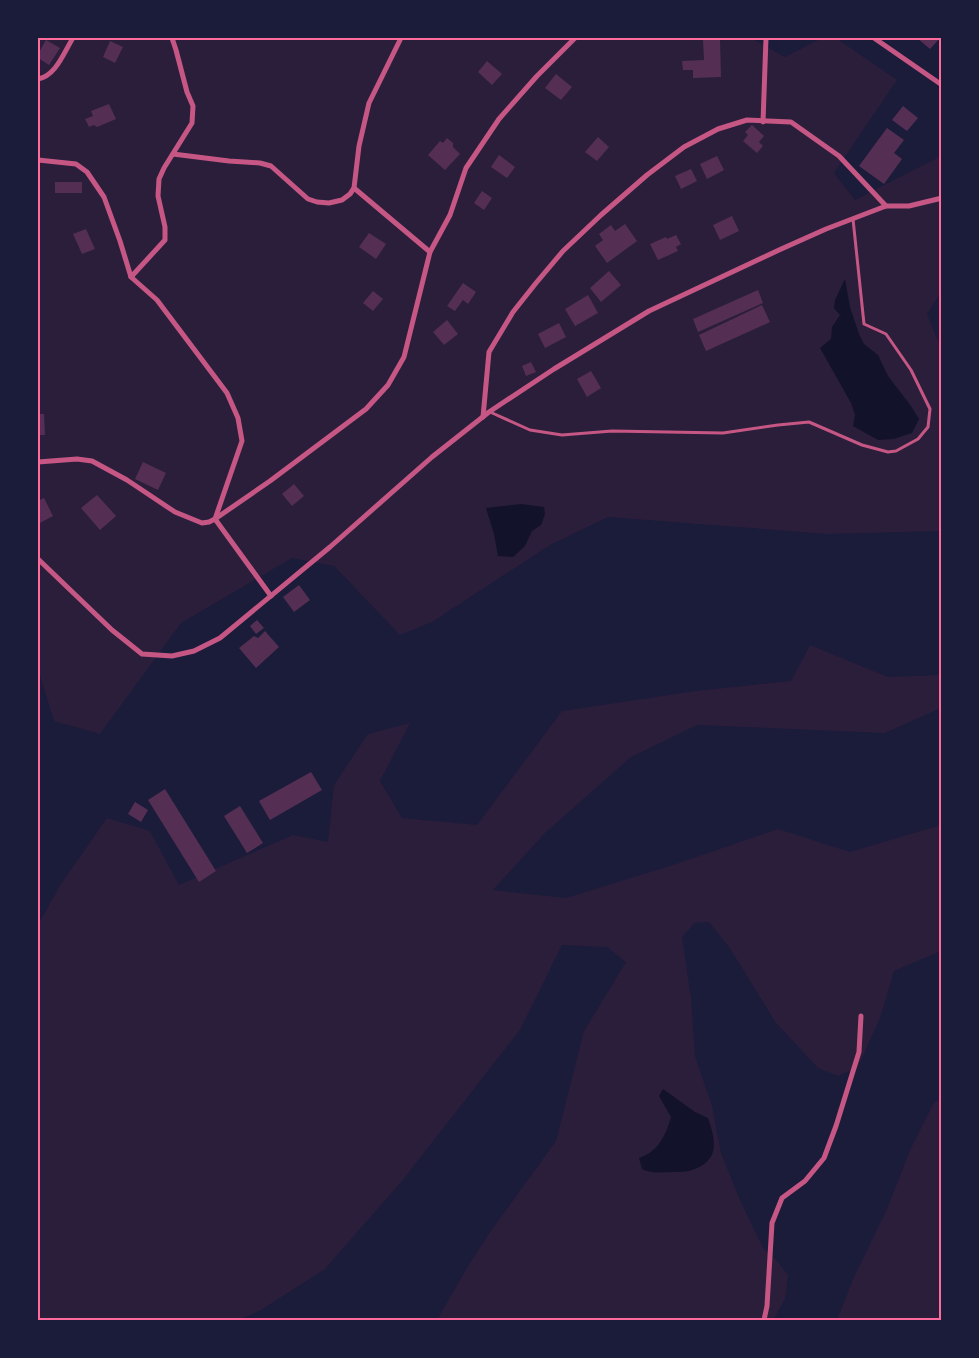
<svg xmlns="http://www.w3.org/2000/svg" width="979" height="1358" font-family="Mulish,sans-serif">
  <rect width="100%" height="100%" fill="#1b1b3a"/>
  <!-- green -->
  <g fill="#2a1e3b">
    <path d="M38,38H751L785,57L822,38H836L897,80L834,173L855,200L941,156V292L927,314L941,348V531L828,534L608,517L550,545L432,622L400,635L334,566L292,558L181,623L100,734L54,721L38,669Z"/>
    <path d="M810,645L888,677L941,675V708L885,733L697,725L631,757L545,833L493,890L566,898L673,865L778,829L850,852L941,825V951L894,971L880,1018L858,1067L838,1076L818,1068L776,1023L729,947L709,922L695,923L682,937L691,998L695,1056L712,1106L721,1153L740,1200L763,1248L778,1262L788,1275L785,1299L773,1320H437L468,1266L490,1232L556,1141L584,1031L626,962L607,947L562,945L520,1030L402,1181L325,1269L261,1310L239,1320H38V925L61,884L107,818L150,831L179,885L293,835L328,842L334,785L368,734L410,723L380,781L402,818L477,825L562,711L696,691L791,681Z"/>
    <path d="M941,1099V1320H837L854,1277L887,1209L911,1148L934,1103Z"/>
  </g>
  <!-- water -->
  <g fill="#12122b">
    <path d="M845,279L850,307L859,334L864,344L878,355L888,376L911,406L919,419L912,433L894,439L878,440L853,426L855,415L851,403L820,348L831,339L832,327L840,315L834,308L835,300Z"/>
    <path d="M521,504L544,507L545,514L541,525L532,531L525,546L513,557L498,556L494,534L486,508Z"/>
    <path d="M663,1089L695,1112L708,1118C716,1141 720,1161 692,1170C687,1172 679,1172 672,1172C661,1172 652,1174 642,1169L639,1158C658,1152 666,1135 671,1117L659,1096Z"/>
  </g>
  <!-- building -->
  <g fill="#542f53">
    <path d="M917,38H940L930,49Z"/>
    <path d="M46,40L60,48L49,65L38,58V54Z"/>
    <path d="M703,40H720L721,77L693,78V70H683L682,61L704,60Z"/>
    <path d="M110,41L123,47L115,63L103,57Z"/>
    <path d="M487,61L502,74L492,85L478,72Z"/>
    <path d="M556,74L572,87L561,100L545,88Z"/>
    <path d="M109,104L116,119L97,127L94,125L89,127L85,119L93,116L91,111Z"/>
    <path d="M903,106L918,118L907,131L892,120Z"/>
    <path d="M752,125L764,136L759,142L763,146L757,153L743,141L748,135L745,132Z"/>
    <path d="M887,128L904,140L894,153L902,159L884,184L859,166Z"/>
    <path d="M598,137L609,147L597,161L585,152Z"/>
    <path d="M447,138L453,143V147L460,154L445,170L428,155L440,141L443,143Z"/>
    <path d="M499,155L515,167L507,178L491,167Z"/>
    <path d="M717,156L724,170L707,179L700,164Z"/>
    <path d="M691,169L697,181L681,189L675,176Z"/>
    <rect x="55" y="182" width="27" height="11"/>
    <path d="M482,191L492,198L484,210L474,203Z"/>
    <path d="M732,216L739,231L720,240L713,225Z"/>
    <path d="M625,224L637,241L607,263L595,246L603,240L599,234L611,225L615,231Z"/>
    <path d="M86,229L95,249L82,254L73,234Z"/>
    <path d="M369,233L386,244L376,259L359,247Z"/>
    <path d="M676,235L681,244L676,247L678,251L658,260L650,244L666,237L667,239Z"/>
    <path d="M609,271L621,285L601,302L590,288Z"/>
    <path d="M463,283L476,292L468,304L463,300L455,311L447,306Z"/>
    <path d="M758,290L763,303L698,332L693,319Z"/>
    <path d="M373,291L383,299L373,311L363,303Z"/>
    <path d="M588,295L598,313L575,326L565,309Z"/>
    <path d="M762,305L770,322L706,351L699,335Z"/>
    <path d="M447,320L458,334L444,345L433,332Z"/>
    <path d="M559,323L566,337L545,348L538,334Z"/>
    <path d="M531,362L536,372L526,376L522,366Z"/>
    <path d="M591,371L601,388L587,397L577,379Z"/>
    <path d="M38,414H44L45,435H38Z"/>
    <path d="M143,462L166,473L158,490L135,479Z"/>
    <path d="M294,484L304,496L292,506L282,494Z"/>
    <path d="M97,495L116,516L100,530L81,508Z"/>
    <path d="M44,498L53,516L38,524V501Z"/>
    <path d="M299,585L310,600L294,612L283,597Z"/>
    <path d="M257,620L264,628L256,634L250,626Z"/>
    <path d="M265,631L279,647L256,668L239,648L254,636L258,638Z"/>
    <path d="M311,772L322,790L270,820L259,801Z"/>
    <path d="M165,789L216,871L199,882L148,800Z"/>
    <path d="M135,802L148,810L141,822L128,814Z"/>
    <path d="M240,806L263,843L247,853L224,816Z"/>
  </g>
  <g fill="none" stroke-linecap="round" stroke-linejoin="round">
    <!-- service -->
    <path stroke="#c65784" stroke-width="3" d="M490,412L530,430L562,435L612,431L723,433L778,425L809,422L862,445L888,452L896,451L918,439L928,427L930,409L911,370L886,334L864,324L853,219"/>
    <!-- minor -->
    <g stroke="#c65784" stroke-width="5">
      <path d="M874,38L942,85"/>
      <path d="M38,79C56,76 64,52 73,38"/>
      <path d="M763,122L766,38"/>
      <path d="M173,154L229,161L260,163L271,166L308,199L317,202L329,203L342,200L350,194L354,188L359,146L369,103L401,38"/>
      <path d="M38,160L76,164L87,172L104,197L120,241L131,277L157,300L227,393L238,418L242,441L215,519"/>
      <path d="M354,188L430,252"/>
      <path d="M131,277L165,240V227L158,196L159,179L164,168L192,123L193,106L187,92L176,50L172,38"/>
      <path d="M483,417L489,352L513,312L536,283L563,251L601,215L647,175L684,147L718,129L747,120L791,122L839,156L886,206"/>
      <path d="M38,462L77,459L92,461L127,480L175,512L202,523L209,522L215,519L270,481L366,409L388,385L404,357L430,252L450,215L466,168L499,119L537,76L575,38"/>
      <path d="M215,519L271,596"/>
      <path d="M38,559L112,630L142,654L172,656L194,651L220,638L330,547L432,457L489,412L554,369L649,311L779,250L826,229L886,206H909L942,198"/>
      <path d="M764,1320L767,1306L772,1223L782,1198L805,1181L824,1158L836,1126L859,1052L861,1016"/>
    </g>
  </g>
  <!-- border -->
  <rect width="979" height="1358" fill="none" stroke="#1b1b3a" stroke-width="78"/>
  <rect x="39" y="39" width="901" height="1280" fill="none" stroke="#ff6b9d" stroke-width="2"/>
</svg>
